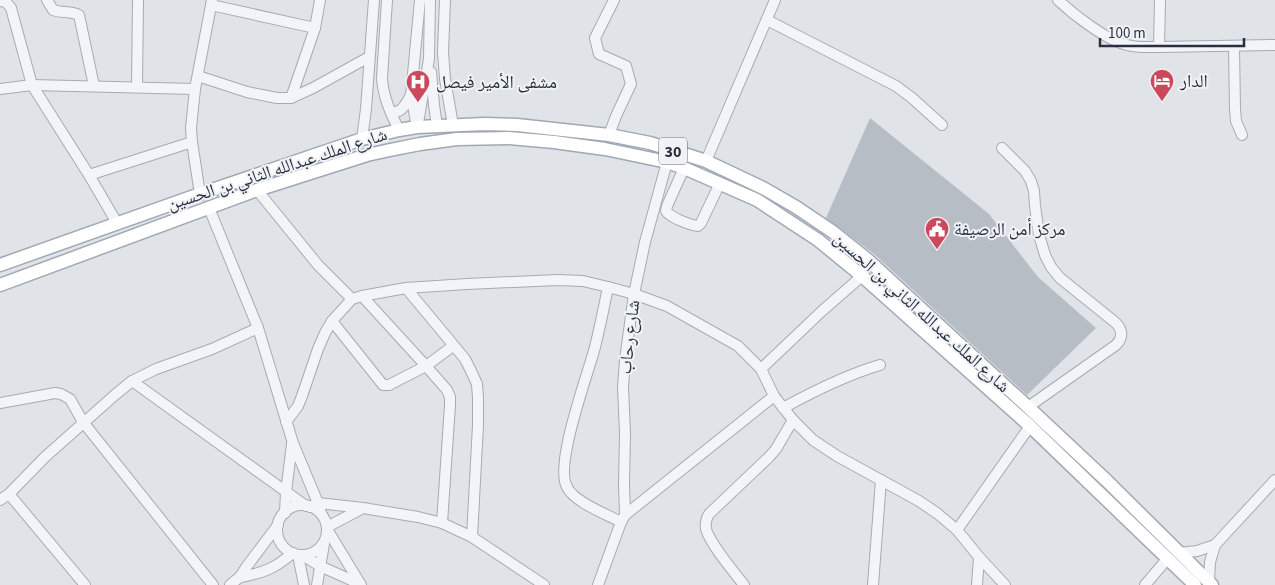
<svg xmlns="http://www.w3.org/2000/svg" width="1275" height="585" font-family="'Source Sans 3','Noto Naskh Arabic',sans-serif">
  <rect width="100%" height="100%" fill="#e0e4e9"/>
  <!-- building -->
  <path fill="#b7bdc5" d="M870,118L989,214L1038,277L1096,328L1027,395L874,254L826,218Z"/>
  <g fill="none" stroke-linecap="round" stroke-linejoin="round">
    <defs>
      <g id="minor">
        <path d="M47,0L53,10C61,13 71,11 79,15L94,86"/>
        <path d="M387,0L382,78C383,97 391,114 399,130"/>
        <path d="M445,0L443,52L445,79L453,125"/>
        <path d="M1058,0C1074,15 1106,40 1127,45C1138,48 1149,47 1159,47L1275,45"/>
        <path d="M0,1L6,2L11,8L32,85L89,175L117,223"/>
        <path d="M211,5L315,28"/>
        <path d="M767,20L896,86L912,98L942,125"/>
        <path d="M1159,47L1160,0"/>
        <path d="M1234,47L1235,109L1236,121L1242,135"/>
        <path d="M431,72L434,105L437,126"/>
        <path d="M198,76L247,92L277,98H291L313,88L369,57"/>
        <path d="M137,87L138,0"/>
        <path d="M0,89L32,85L195,89"/>
        <path d="M291,98L315,28L320,0"/>
        <path d="M391,112C402,114 406,103 411,95"/>
        <path d="M418,123L429,59L430,0"/>
        <path d="M417,127L411,95L420,0"/>
        <path d="M609,135L616,116L631,84L626,66L599,54L595,38L614,0"/>
        <path d="M362,139L366,109L374,0"/>
        <path d="M1002,148L1025,171L1031,181L1034,191L1035,206L1039,235L1045,255L1051,267L1060,278L1116,323C1123,330 1123,338 1116,345L1028,407"/>
        <path d="M706,161L775,0"/>
        <path d="M684,168L667,206L666,211C671,218 690,225 698,226L701,223L720,183"/>
        <path d="M89,175L192,142"/>
        <path d="M257,190L318,265L352,299"/>
        <path d="M200,194L192,142L191,128L195,89L212,0"/>
        <path d="M209,208L258,328L293,443L318,503L321,513"/>
        <path d="M608,287C604,307 600,327 595,347C588,374 554,465 567,487C574,502 606,514 621,522"/>
        <path d="M406,288L465,359L472,373L477,384L478,398V425L472,537"/>
        <path d="M362,296L426,366L447,390L450,397V405L442,523"/>
        <path d="M332,321L383,385H389L426,366L453,346"/>
        <path d="M761,369L822,311L862,276"/>
        <path d="M132,381L306,506"/>
        <path d="M0,403L55,393L61,394L70,399L83,422L213,585"/>
        <path d="M783,408C814,391 846,375 880,365"/>
        <path d="M286,422L298,406L302,396L318,349L325,333L332,321L352,299L362,296L406,288L467,284L558,280L583,281L608,287L634,294L667,306L738,346L761,369L774,396L793,420L813,440L837,456L919,501L938,514L957,530L979,557L1005,585"/>
        <path d="M9,494L85,585"/>
        <path d="M0,500L9,494L45,457L116,394L132,381L156,369L212,349L258,328"/>
        <circle cx="302" cy="530" r="25"/>
        <path d="M310,507L318,503L363,508L418,517L442,523L472,537L544,585"/>
        <path d="M285,513L286,492L292,444"/>
        <path d="M625,515L624,485L625,433L623,387L625,360L634,294L645,242L667,162"/>
        <path d="M278,525L247,566L240,577C264,573 275,568 293,553"/>
        <path d="M327,527L363,508"/>
        <path d="M327,529L361,585"/>
        <path d="M957,530L1030,426"/>
        <path d="M1179,553L1197,551L1215,545"/>
        <path d="M298,555L304,585"/>
        <path d="M302,555L320,566L360,584"/>
        <path d="M1209,582L1210,562L1215,545L1275,480"/>
        <path d="M230,585L240,577"/>
        <path d="M317,585L324,544"/>
        <path d="M598,585L621,522L625,515L774,396"/>
        <path d="M744,585C734,572 710,544 706,529C705,523 706,519 709,514L769,457L776,449L793,420"/>
        <path d="M873,585L881,480"/>
        <path d="M977,585L979,557"/>
        <path d="M1145,585L1168,558"/>
      </g>
      <g id="major">
        <path d="M0,265L200,194L362,139L399,130L417,127L485,124L517,125L609,135L650,143L706,161L763,188L796,207L833,232L868,260L1028,407L1107,481L1212,585"/>
        <path d="M0,285L257,190L367,155L390,150L420,144L457,139L509,138L554,142L605,149L667,162L684,168L757,200L818,240L862,276L1030,426L1195,585"/>
      </g>
    </defs>
    <!-- minor casing -->
    <use href="#minor" stroke="#a5abb3" stroke-width="12"/>
    <!-- major casing -->
    <use href="#major" stroke="#a0a8b4" stroke-width="15"/>
    <!-- minor -->
    <use href="#minor" stroke="#f3f4f7" stroke-width="10"/>
    <!-- major -->
    <use href="#major" stroke="#fff" stroke-width="12"/>
  </g>
  <!-- icons -->
  <defs>
    <symbol id="hotel-pin" viewBox="-11 -11 22 30"><path d="M0 17L-7.5 6A9.5 9.5 0 1 1 7.5 6Z" fill="#ca495d" stroke="#f0f2f6"/><path d="M-6-4.5h1.5V1H6V5H4.5V3h-9V5H-6ZM-4 0a1.8 1.8 0 1 1 3.6 0ZM.5 0V-2.5h3Q6-2.5 6 0Z" fill="#fff"/></symbol>
    <symbol id="hospital-pin" viewBox="-11 -11 22 30"><path d="M0 17L-7.5 6A9.5 9.5 0 1 1 7.5 6Z" fill="#ca495d" stroke="#f0f2f6"/><path d="M-5-5h3v3.5h4V-5h3V5h-3V1.5h-4V5h-3Z" fill="#fff"/></symbol>
    <symbol id="civic-pin" viewBox="-11 -11 22 30"><path d="M0 17L-7.5 6A9.5 9.5 0 1 1 7.5 6Z" fill="#ca495d" stroke="#f0f2f6"/><path d="M-.6-6.5H3V-4.5H.6V-3L4-1V1h2V6H-6V1h2V-1L-.6-3ZM-1.2 2.5V6h2.4V2.5Z" fill="#fff"/></symbol>
  </defs>
  <g fill-rule="evenodd">
    <use href="#hotel-pin" x="1148" y="67" width="28" height="38"/>
    <use href="#hospital-pin" x="404" y="68" width="28" height="38"/>
    <use href="#civic-pin" x="923" y="215" width="28" height="38"/>
  </g>
  <g text-anchor="middle" stroke-width="4" stroke-linejoin="round" paint-order="stroke">
    <!-- shield labels -->
    <rect fill="#f0f2f6" stroke="#656b77" stroke-width="1" x="659" y="137.5" width="28" height="27" rx="4"/>
    <g font-size="16" font-weight="bold" fill="#293140">
      <text x="673" y="157">30</text>
    </g>
    <!-- poi labels -->
    <g font-size="18" fill="#293140" stroke="#f0f2f6" text-anchor="start">
      <text x="1180" y="87">الدار</text>
      <text x="436" y="88">مشفى الأمير فيصل</text>
      <text x="954" y="235">مركز أمن الرصيفة</text>
    </g>
    <!-- street labels -->
    <g font-size="18" fill="#293140" stroke="#f0f2f6">
      <text transform="translate(277 169) rotate(-18)" y="6">شارع الملك عبدالله الثاني بن الحسين</text>
      <text transform="translate(922 312) rotate(42)" y="6">شارع الملك عبدالله الثاني بن الحسين</text>
      <text transform="translate(629 337) rotate(-83)" y="6">شارع رحاب</text>
    </g>
  </g>
  <!-- scale -->
  <path d="M1100 38v8h144v-8" fill="none" stroke="#293140" stroke-width="2.5"/>
  <text x="1108" y="38" font-size="15" fill="#293140" stroke="#f0f2f6" stroke-width="4" paint-order="stroke">100 m</text>
</svg>
